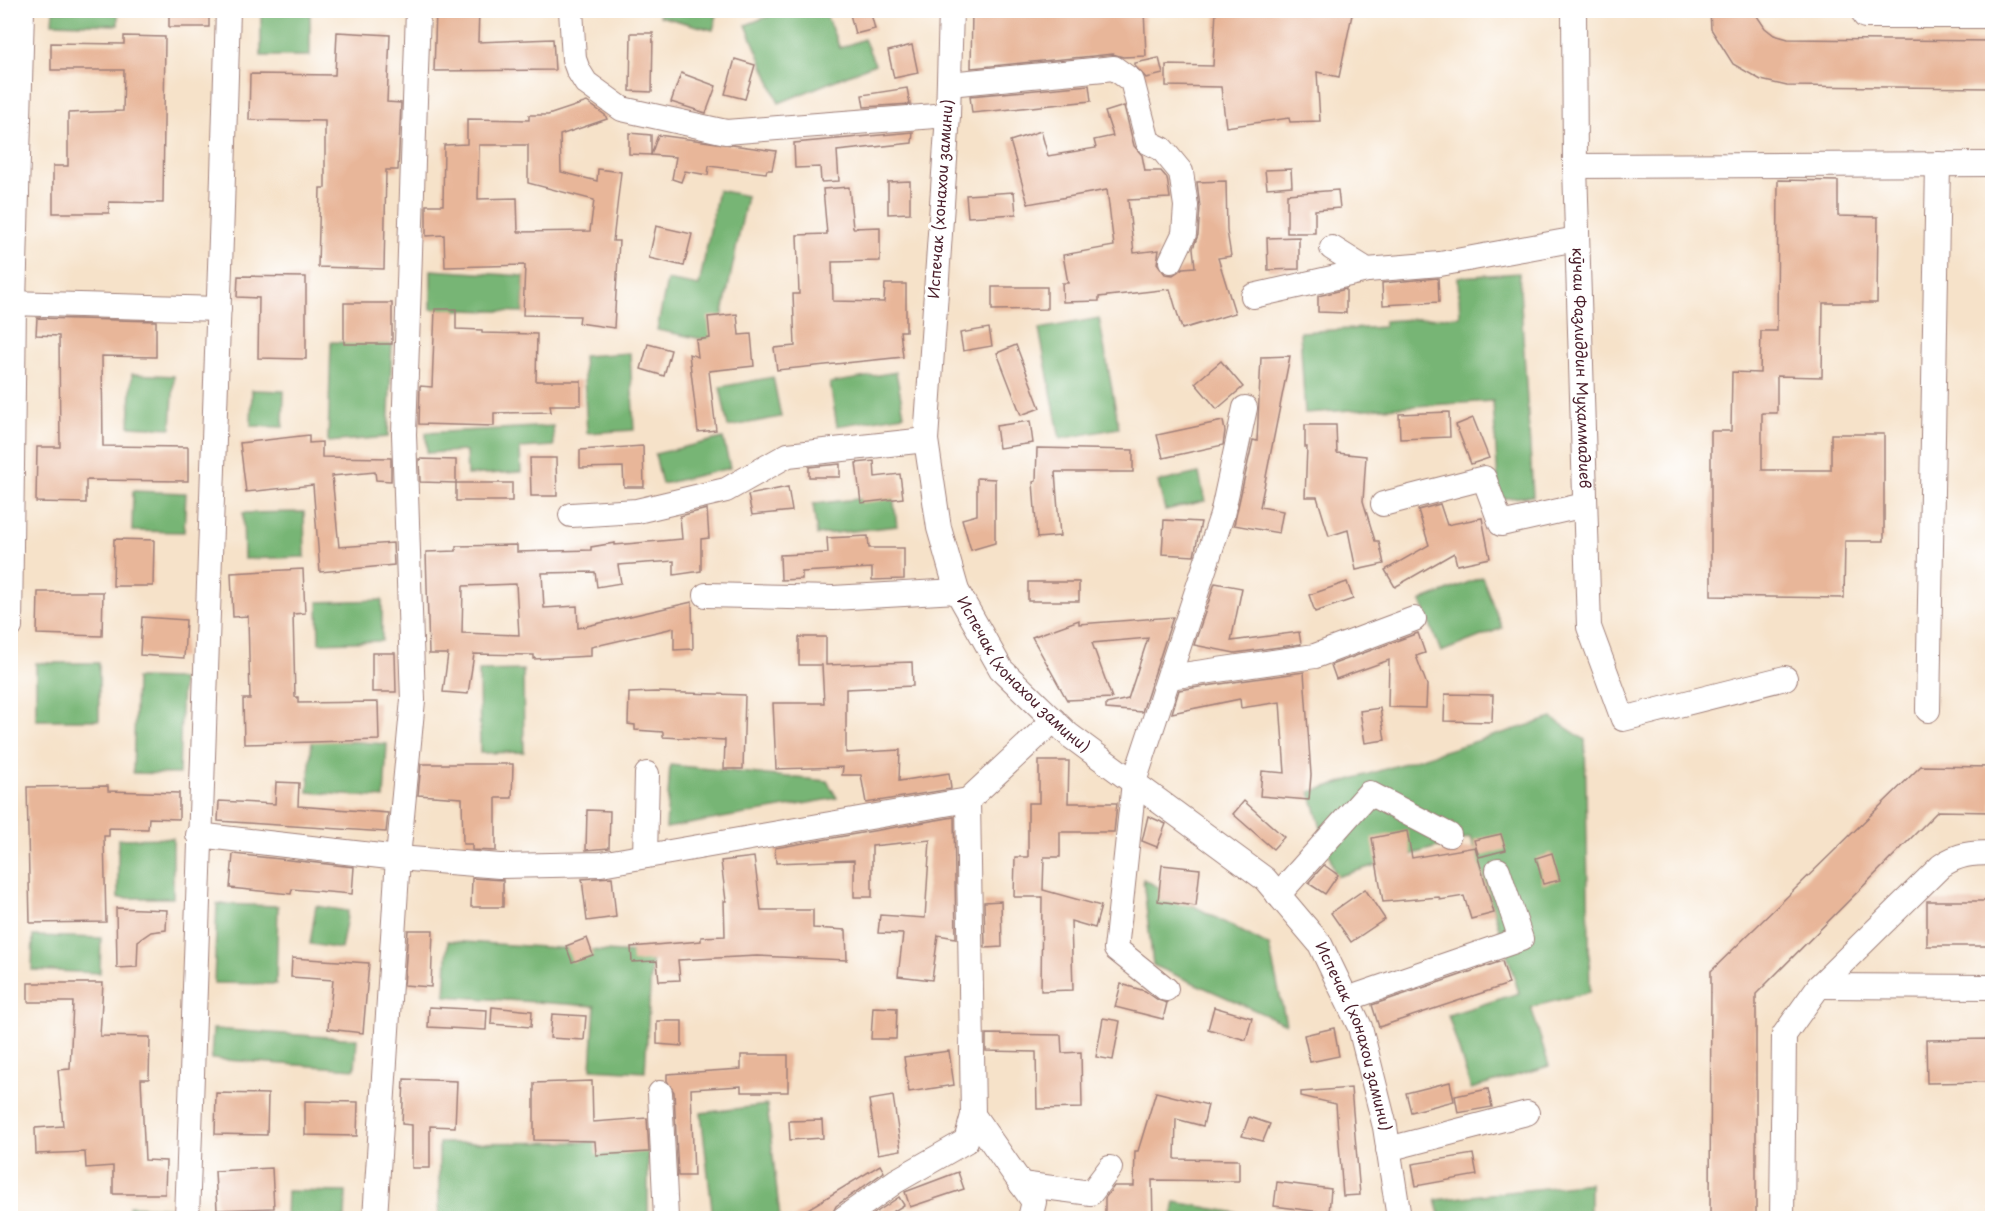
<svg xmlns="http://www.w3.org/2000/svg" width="2003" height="1229" font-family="'Playpen Sans',sans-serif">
  <rect width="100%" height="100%" fill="#fff"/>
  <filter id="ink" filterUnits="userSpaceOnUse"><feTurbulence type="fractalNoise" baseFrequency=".0167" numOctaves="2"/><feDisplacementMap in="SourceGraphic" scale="12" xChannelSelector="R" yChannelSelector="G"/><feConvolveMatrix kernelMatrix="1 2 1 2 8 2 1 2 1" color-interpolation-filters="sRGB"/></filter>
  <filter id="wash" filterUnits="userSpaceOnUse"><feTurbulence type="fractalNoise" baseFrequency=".008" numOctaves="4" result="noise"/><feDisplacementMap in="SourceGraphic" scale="24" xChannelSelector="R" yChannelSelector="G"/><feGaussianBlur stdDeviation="1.35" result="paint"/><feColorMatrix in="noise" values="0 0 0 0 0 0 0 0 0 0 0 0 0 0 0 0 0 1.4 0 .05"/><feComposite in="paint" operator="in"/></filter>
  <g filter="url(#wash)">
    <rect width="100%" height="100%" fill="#f6e2c9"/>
    <!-- forest -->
    <g fill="#77b575" stroke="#606a50" stroke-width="1.5">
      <path d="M53,11H118V25L52,23Z"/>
      <rect x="261" y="11" width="49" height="45"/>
      <path d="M660,11V10L718,11L713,30L659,16Z"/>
      <path d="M782,11H824L840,48L864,39L875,64L779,103L746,25Z"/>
      <path d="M718,190L747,196L717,342L657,330L667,280L699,286Z"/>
      <path d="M431,270L524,276L523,312L431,309Z"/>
      <path d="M1519,273L1533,496L1499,499L1493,401L1305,413L1300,332L1384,327V321L1460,316L1458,277Z"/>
      <path d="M1099,318L1119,428L1060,439L1039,329Z"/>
      <path d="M331,342L392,344L388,437L328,442Z"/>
      <path d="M630,353L634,430L587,433L583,356Z"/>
      <path d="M896,372L904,415L837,426L830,383Z"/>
      <path d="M132,374L174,376L171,428L129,426Z"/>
      <path d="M773,377L781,417L728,427L720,387Z"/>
      <path d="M252,390L284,391L283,427L251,426Z"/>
      <path d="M553,426L554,446L520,448L521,472L467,475L466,451L427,453L426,433Z"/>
      <path d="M723,438L730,468L662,484L655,454Z"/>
      <path d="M1199,473L1205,501L1165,510L1158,482Z"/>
      <path d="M133,491L186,493L184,532L132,531Z"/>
      <path d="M893,495L897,526L817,535L813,504Z"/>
      <path d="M304,512L305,557L244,559L243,513Z"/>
      <path d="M1482,577L1502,628L1441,652L1421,601Z"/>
      <path d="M382,600V641L319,643L318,602Z"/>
      <rect x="36" y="663" width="63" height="57"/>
      <path d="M523,670L524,752L480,753L479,671Z"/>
      <path d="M136,678L182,679L179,774L133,773Z"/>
      <path d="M1552,718L1585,740L1590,992L1531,1007L1549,1066L1471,1089L1448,1015L1519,993L1471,837L1336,877L1310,792Z"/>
      <path d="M312,739L387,744L384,798L308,792Z"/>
      <path d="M670,765L827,781L837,798L666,828Z"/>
      <path d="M173,838V898H118V839Z"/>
      <path d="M1143,879L1269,946L1286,1024L1153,965Z"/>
      <path d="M217,904L278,906L276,984L214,983Z"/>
      <path d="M316,906L348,911L341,949L310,944Z"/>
      <path d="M33,936L101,938L100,973L32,970Z"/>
      <path d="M448,941L652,954L645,1072L591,1069L595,1006L445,996Z"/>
      <path d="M213,1029L357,1039L355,1069L211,1059Z"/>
      <path d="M767,1105L780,1218H713L701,1113Z"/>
      <path d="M648,1142V1218H439V1143Z"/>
      <path d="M1590,1183V1218H1441L1436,1200Z"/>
      <path d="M287,1191L346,1192L345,1218H205V1216L286,1218Z"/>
      <path d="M1175,1202L1238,1213L1237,1218H1172Z"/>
      <path d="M129,1206L170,1208L169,1218H129Z"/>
    </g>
    <g id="blocks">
      <!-- building -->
      <g fill="#e8b699" fill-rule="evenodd">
        <rect x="169" y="10" width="40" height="17"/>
        <path d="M436,10H479L478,42L553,39L555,70L434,71Z"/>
        <path d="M849,10H870L875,29L855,34Z"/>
        <path d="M972,10H1144L1146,56L1123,57L1113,54L971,68Z"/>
        <path d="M1216,10H1353L1339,77L1317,72L1320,121L1290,122L1289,118L1226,127L1221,87L1166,86V65L1213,66Z"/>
        <path d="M1710,10H1753L1765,28L1774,35L1788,39L1992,41V88L1787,86L1761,80L1733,64L1711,29Z"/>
        <path d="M337,32L390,35L387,102L401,103L398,170H386L384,269L318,267L320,188H325V121L249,120L250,74L335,75Z"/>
        <path d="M631,33H653L652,92L630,91Z"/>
        <path d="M124,36L165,37L163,203L109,202V213H53V166H68V113L123,111L124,70H51V43L124,44Z"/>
        <path d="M912,45L918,73L894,78L888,51Z"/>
        <path d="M1159,58L1163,74L1146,78L1135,66V63Z"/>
        <path d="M735,59L755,65L745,99L725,94Z"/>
        <path d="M681,73L716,86L706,113L671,102Z"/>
        <path d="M1089,85L1091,101L972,113L970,96Z"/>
        <path d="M907,88L910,104L864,107L862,95Z"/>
        <path d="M587,102L605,115L607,119L560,135L561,172L597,181L598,169L621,172L613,241H619L614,328L579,323L580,316L523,315L525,265L445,267L444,235L426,236V205H443L444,145L467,144V119L529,120V115H548ZM479,145H528V183L594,200L590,231L518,232L517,198L478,199Z"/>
        <path d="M1124,106L1134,146L1142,155L1145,171H1161L1167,178L1170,198L1128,200L1134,253L1159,250L1157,263L1165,274L1173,275L1183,268L1195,267L1193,248L1198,235L1200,207L1197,182L1226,181L1227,231L1231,256L1218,258L1235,313L1182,329L1170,289L1099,297V301L1063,302L1062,283H1068L1063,255L1114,246L1107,190L1028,204L1010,141L1041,131L1048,156L1096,148L1094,140L1113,136L1105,112Z"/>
        <path d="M913,132L912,143L837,151L839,181L821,182L820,167L795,168L794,143Z"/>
        <path d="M629,133L651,135V155L629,154Z"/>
        <path d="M658,135L776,151L772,170H767L766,173L709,166L708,175L685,171L681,182L672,179L676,157L651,155Z"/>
        <path d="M1291,169L1292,186L1267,188L1265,170Z"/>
        <path d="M1778,180L1838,181V216L1878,217L1877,303H1823L1822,377L1777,376V413H1762V470H1831V434H1884V541H1845L1844,598L1711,596V431H1731L1732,372L1760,373L1761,331H1777Z"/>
        <path d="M910,181V213L888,214V182Z"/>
        <path d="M849,187L853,228L880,227V261L832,262L833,301L884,302L885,284H906V331H900L903,357L777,370L774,348L795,346L793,294H799L797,235L827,234L823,189Z"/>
        <path d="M1338,190L1340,208L1315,210V233H1287V194Z"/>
        <path d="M1014,192L1016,214L968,217L966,195Z"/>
        <path d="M656,226L692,234L684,266L649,258Z"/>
        <path d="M1299,237V269L1268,270L1267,238Z"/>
        <path d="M238,276L306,277V359L258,358L259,298L237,297Z"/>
        <path d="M1438,278L1439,302L1383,305L1382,283Z"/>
        <path d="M992,287H1047V309L992,310Z"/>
        <path d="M1346,289V313L1318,312V296Z"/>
        <rect x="344" y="303" width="48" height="41"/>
        <path d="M435,309H456V329L482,330V333L537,334L536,381H581V405H550L551,412L494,413V426L419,424L420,386L432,387Z"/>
        <path d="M737,314L739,335L751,334L754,366L709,371L716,430L698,432L689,354L698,357L696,340L710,338L708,317Z"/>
        <path d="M37,318L156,321V357L102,356L103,446L188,447V481L86,480V503L36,502L37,447H60L59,336L36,335Z"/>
        <path d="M989,328L992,346L963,351L960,333Z"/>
        <path d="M648,344L671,350L664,376L641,369Z"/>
        <path d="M1016,345L1040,408L1021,415L997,353Z"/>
        <path d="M1290,356L1260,507L1283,511L1279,533L1234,525L1253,440L1257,441L1261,357Z"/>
        <path d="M1221,361L1243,387L1217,409L1195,383Z"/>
        <path d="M1449,412L1450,437L1400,439L1399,414Z"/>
        <path d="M1473,418L1489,458L1471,464L1456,425Z"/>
        <path d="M1030,421L1033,443L999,448L996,426Z"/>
        <path d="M1223,421L1225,431L1223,445L1163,458L1157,435Z"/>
        <path d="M1305,425H1336L1337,453L1366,456L1363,501L1375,541H1379L1384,564L1356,570L1348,530L1329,536L1317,497H1305L1307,447H1305Z"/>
        <path d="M309,435V443L322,442V457L391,458V481L376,480L375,472L332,476L339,547L393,543L394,565L320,572L313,485L246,492L240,443Z"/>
        <path d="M643,446L644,487H624L623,467L580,468V450Z"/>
        <path d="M1037,448L1133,450V472H1055L1060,536L1037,538L1033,482L1036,481Z"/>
        <path d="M530,458H556L557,496H531Z"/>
        <path d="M419,459L456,460V483L420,482Z"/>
        <path d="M874,461L875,477L900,474L903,498L861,503L856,463Z"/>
        <path d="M840,464V477H809V467Z"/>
        <path d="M977,478L995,479V543L971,550L962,519L977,515Z"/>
        <rect x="456" y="483" width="56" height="18"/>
        <path d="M788,487L792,511L752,515L748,495Z"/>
        <path d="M1440,504L1447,525L1482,518L1490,558L1457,565L1454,553L1395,587L1385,570L1429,545L1418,510Z"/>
        <path d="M707,509L709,538L701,539V571L674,575V561L618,565L621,583L597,587L595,572L542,573L544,608L577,606L578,628L692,602L693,649L674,650V628L591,647V656L534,659V655L474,654L468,694L443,692L448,654H429L426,552L456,551V546L517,545V552L591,550V547L615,543V545L682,539L680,516ZM516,584L519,635L462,633L463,586Z"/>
        <path d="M1164,520L1201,522L1194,556L1162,554Z"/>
        <path d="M868,536L869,548H904V579L872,580V568L802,572V579L781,580L780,555L828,553L827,538Z"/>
        <path d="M114,539L154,540L153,586H113Z"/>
        <path d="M303,569L305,613L293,614L295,697H298V703L378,702L379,740L244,744L243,699H250L248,616L233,617L231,573Z"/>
        <rect x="1028" y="582" width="51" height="19"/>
        <path d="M1347,582L1353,599L1315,612L1309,595Z"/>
        <path d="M1215,583L1242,588L1231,641L1299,632L1301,644L1235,653L1194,645Z"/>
        <path d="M38,592H103L102,636L37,634Z"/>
        <path d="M142,617L186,620L184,658L140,655Z"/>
        <path d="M1173,617L1142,712L1106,709V704L1128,699L1148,638L1092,643L1112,698L1067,700L1032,637L1079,620V624Z"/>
        <path d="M1418,633L1425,653L1416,656L1427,685L1426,708L1388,707L1389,660L1336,679L1331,665Z"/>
        <path d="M799,637H826V665L912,662L913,686L846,689V753L900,750L899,781L949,773L951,789L866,803L861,775H842L843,767L776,769L773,703H824L822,665H799Z"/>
        <path d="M372,653H395L396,692H372Z"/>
        <path d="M1304,672L1311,775L1309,800L1260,796L1262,771L1285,773L1280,702L1241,708L1240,699L1172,713L1179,690Z"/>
        <path d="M656,692L745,695L743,769H724L725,740L663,737V732L635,730V725L628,724L629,693Z"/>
        <path d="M1445,694L1493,695L1492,722L1444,721Z"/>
        <path d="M1380,708L1385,740L1365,743L1360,711Z"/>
        <path d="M1039,761H1069L1068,803H1117L1114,832H1060V857H1044L1043,890L1101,906L1095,928L1071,921L1073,990L1041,991L1042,897H1014L1015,857H1028V803H1039Z"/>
        <path d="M421,764H513L512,798H496V851L472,850V844H463L462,798L418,795Z"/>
        <path d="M1921,766L1992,767V812L1938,811L1756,994V1218H1710L1711,971Z"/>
        <path d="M276,782L299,783L298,806L388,813L386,832L218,821L219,801L275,804Z"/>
        <path d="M108,786V791L179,793V819L149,818L148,829L109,828V836H104L106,922L30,923L27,787Z"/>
        <path d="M1244,801L1284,837L1273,849L1233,814Z"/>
        <path d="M587,810L610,811L609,848L586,850Z"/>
        <path d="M1148,816L1166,824L1157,847L1142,841Z"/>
        <path d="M954,817L956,938L938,935L932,980L898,976L903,934L878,933L880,915L925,918L930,840L872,846V897H854V860L776,863L775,848Z"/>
        <path d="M1407,831L1412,858L1475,847L1494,913L1471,919L1464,896L1440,900L1439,897L1383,902L1372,838Z"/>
        <path d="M1501,834L1506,850L1479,857L1474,840Z"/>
        <path d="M1552,853L1560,880L1543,884L1536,858Z"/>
        <path d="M233,854L354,867L352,894L292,889L291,894L230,888Z"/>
        <path d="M754,857L761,910H813V928L846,930L847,960L757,956L678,960L680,980L659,981L657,961L632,962L631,947L701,941V937L725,936L724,901H726L721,861Z"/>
        <path d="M1162,865L1200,869L1196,906L1158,901Z"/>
        <path d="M1324,865L1338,875L1325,894L1308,883Z"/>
        <path d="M612,877L616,917L587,921L582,879Z"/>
        <path d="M472,878L503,880V907H471Z"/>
        <path d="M1365,889L1385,919L1351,942L1331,913Z"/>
        <path d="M1001,901L1002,947L985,948L984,902Z"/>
        <rect x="1927" y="901" width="65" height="45"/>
        <path d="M116,908L167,910L166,930L151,932L138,941L137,967L117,968Z"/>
        <path d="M408,930H433L431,987L404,985Z"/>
        <path d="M587,938L593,955L572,962L566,946Z"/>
        <path d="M292,958L369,963L363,1033L328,1029L333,980L291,977Z"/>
        <path d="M1502,961L1509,984L1379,1027L1372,1005Z"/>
        <path d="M28,983H103L100,1036L150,1037L149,1079H141L145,1160L166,1161L165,1194H113V1166L86,1168L85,1152L36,1154L35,1128L63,1126L58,1070L70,1069L73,1002H28Z"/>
        <path d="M1121,984L1145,991L1158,1000L1167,1003L1163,1019L1115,1007Z"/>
        <path d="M429,1007L487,1010L486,1030L428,1027Z"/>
        <path d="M492,1007L532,1011L531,1027L491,1024Z"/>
        <path d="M873,1007L897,1008L896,1039H871Z"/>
        <path d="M1214,1007L1252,1018L1246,1040L1208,1029Z"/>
        <path d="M552,1014L586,1016L584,1040L550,1038Z"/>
        <path d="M1103,1018L1120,1021L1113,1060L1096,1057Z"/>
        <path d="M657,1021H682V1046L657,1044Z"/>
        <path d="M1334,1028L1339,1056L1310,1062L1304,1035Z"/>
        <path d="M986,1034L1061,1035L1062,1053L1081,1052L1082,1108L1037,1109L1036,1052L986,1051Z"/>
        <path d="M1992,1039V1082L1927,1083L1926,1040Z"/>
        <path d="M949,1051L954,1085L909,1092L904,1057Z"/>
        <path d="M741,1055H788V1092H741V1086L691,1089L694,1176H678L674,1092L667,1081V1074L741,1069Z"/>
        <path d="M404,1079L457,1081L455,1127L430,1126V1168H412V1125L402,1124Z"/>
        <path d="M592,1081L593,1122L647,1118L649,1152L596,1155L595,1141L534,1140V1083Z"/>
        <path d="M1450,1082L1454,1101L1411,1112L1406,1093Z"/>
        <path d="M1351,1088L1360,1195L1343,1196L1336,1104L1301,1096V1092Z"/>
        <path d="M1488,1089L1492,1107L1458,1113L1455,1096Z"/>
        <path d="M1156,1092L1208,1105L1203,1126L1176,1119L1175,1159L1239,1160V1181L1152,1180L1153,1218H1105V1198L1114,1186H1134L1135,1151H1138Z"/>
        <path d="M216,1093L268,1094L267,1135L215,1134Z"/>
        <path d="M893,1096L901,1150L878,1154L869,1100Z"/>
        <path d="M305,1101L358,1102L357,1136L305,1135Z"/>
        <path d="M1249,1117L1270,1124L1263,1141L1242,1136Z"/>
        <path d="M822,1120L823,1138L790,1140L789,1121Z"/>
        <path d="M1473,1154L1477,1175L1416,1186L1412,1164Z"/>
        <path d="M880,1165L884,1172L836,1206L830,1218H793Z"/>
        <path d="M272,1168L274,1208L217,1210L215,1171Z"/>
        <path d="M958,1172L964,1189L910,1207L905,1192Z"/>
        <path d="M1277,1182L1331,1189L1329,1213L1274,1206Z"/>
        <path d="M899,1197L904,1205L883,1218H868Z"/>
      </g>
    </g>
  </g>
  <g filter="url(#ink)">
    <use href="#blocks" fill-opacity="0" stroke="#a0807a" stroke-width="1.5"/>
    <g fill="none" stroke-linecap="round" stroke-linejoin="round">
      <defs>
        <g id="minor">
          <path d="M571,10L574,59L578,70L586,83L622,109L726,132L948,115"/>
          <path id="s1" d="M951,10L948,115L926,440L939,528L957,591L1001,669L1069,735L1265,879L1320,944L1360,1027L1385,1127L1399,1218"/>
          <path id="s2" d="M1574,10L1575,166L1589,627L1623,719L1785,678"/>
          <path d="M1866,10L1865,16H1992"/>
          <path d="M949,84L1114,68L1132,81L1148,142L1162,149L1181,172L1186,206L1184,234L1171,261"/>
          <path d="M1575,166L1992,164"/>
          <path d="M1332,248L1367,270L1440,264L1577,239"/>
          <path d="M1253,296L1367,270"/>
          <path d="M10,303L219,309"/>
          <path d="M1383,504L1484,478L1501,524L1585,505"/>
          <path d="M571,515L637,511L726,490L788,455L926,440"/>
          <path d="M706,595L833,598L957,591"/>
          <path d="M10,627L14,303L22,10"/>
          <path d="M1169,677L1315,656L1414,619"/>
          <path d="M1928,710L1938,164"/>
          <path d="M198,835L398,858L500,866L601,864L968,800L1054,720"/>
          <path d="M645,856L647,774"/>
          <path d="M1278,895L1369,793L1449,835"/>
          <path d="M1819,986L1992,987"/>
          <path d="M1166,989L1116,949L1134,782L1222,515L1245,408"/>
          <path d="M1347,999L1521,939L1498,870"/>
          <path d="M660,1093L666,1218"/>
          <path d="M973,1115L1034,1202L1030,1218"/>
          <path d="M1388,1149L1527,1113"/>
          <path d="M1021,1184L1091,1193L1110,1168"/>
          <path d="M187,1218C198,816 217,413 228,10"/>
          <path d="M375,1218L398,858L413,700L404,434L418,10"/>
          <path d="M844,1218L896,1181L966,1141L973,1115L968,800"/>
          <path d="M1782,1218L1784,1035L1819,986L1941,866C1958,854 1972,853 1992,853"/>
        </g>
      </defs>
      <!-- minor casing -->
      <use href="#minor" stroke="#a0807a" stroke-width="26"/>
      <!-- minor -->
      <use href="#minor" stroke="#fff" stroke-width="24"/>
    </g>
  </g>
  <g text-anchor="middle" stroke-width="6" stroke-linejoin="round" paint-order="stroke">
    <!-- street labels -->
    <g font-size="15" fill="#4a1f2b" stroke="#fff">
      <text transform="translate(941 199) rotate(-86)" y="5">Испечак (хонахои замини)</text>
      <text dy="5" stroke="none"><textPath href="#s2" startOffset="358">кӯчаи Фазлиддин Муҳаммадиев</textPath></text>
      <text dy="5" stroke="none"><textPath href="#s1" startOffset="693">Испечак (хонахои замини)</textPath></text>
      <text dy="5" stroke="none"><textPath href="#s1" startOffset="1197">Испечак (хонахои замини)</textPath></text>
    </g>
  </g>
  <!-- margin -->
  <rect width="2003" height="1229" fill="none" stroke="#fff" stroke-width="36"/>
</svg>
